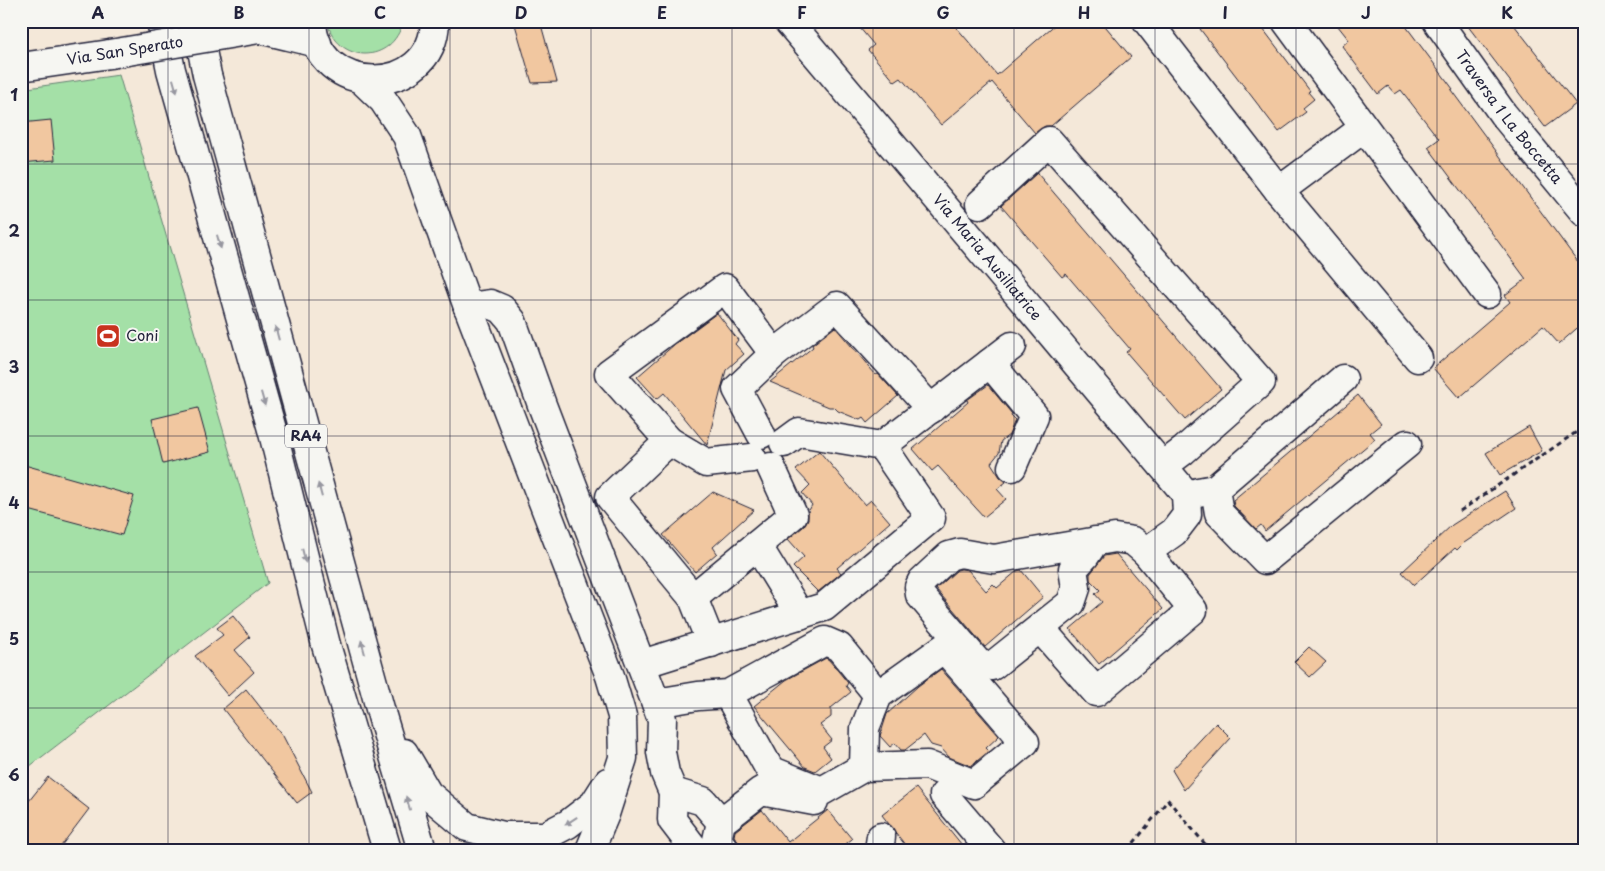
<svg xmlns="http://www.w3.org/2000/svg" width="1605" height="871" font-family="'Playpen Sans',sans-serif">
  <rect width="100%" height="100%" fill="#f4e8d9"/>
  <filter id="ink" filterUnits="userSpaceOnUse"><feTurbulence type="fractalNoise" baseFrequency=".02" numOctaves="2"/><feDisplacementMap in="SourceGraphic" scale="10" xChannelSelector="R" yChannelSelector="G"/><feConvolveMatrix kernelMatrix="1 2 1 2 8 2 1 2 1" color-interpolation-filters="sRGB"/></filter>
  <g filter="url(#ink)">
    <!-- green -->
    <g fill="#a4e0a7" stroke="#638171">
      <path d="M327,21H403C393,65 337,65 327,21Z"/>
      <path d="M119,75L268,583L21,773V89Z"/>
    </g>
    <!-- building -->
    <g fill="#f1c7a0" stroke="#22223b">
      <path d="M514,21H540L557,82L532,83Z"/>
      <path d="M854,21H951L997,75L1059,21H1101L1131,57L1051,126H1045L1035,133L992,82L941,125L901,78L895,82L868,50L874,45Z"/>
      <path d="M1211,21H1257L1310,91L1308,92L1314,99L1303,108L1306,112L1279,132L1200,29Z"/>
      <path d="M1334,21H1402L1453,89L1451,90L1584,270V322L1559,344L1543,326L1459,398L1433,368L1510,302L1505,295L1526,279L1428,147L1439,139L1401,90L1395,94L1388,86L1378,94L1342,46L1349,40Z"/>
      <path d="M1464,21H1511L1576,104L1545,127Z"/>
      <path d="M51,120L55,160L21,163V123Z"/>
      <path d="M1037,173L1221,389L1185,420L1126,352L1130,349L1066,274L1062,277L1001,206Z"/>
      <path d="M717,313L738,340L735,344L744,354L726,370L707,445L664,393L657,399L637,377L675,344Z"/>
      <path d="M835,327L876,375L878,374L898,396L867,423L863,418L860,420L838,411L834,407H829L770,382L813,347L812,345Z"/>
      <path d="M988,385L1012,414L1011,416L1015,420L1009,435L1001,441L999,453L991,463L1000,477L1006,482L997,489L1006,499L984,517L938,466L932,471L913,449L968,402L967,400Z"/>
      <path d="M1358,395L1381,424L1370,433L1375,439L1265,531L1261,525L1256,529L1234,506L1233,500Z"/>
      <path d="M198,408L210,452L163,464L152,419Z"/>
      <path d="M1529,427L1542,451L1500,475L1486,453Z"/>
      <path d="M819,451L865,505L871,500L890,522L837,568L841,573L818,592L793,567L804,557L788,539L803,527L808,519V512L812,505L802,493L810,485L796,470Z"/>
      <path d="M21,464L134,496L122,535L21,508Z"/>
      <path d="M1505,491L1516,508L1464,543L1457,550L1455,548L1414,585L1402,572L1452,525Z"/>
      <path d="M713,492L754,510L713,547L717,553L695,572L663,535Z"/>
      <path d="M1116,554L1163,609L1099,664L1070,629L1102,602L1095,594L1100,590L1090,580V574L1104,556Z"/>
      <path d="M961,569L968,570L986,591L993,584L997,588L1017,571L1021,570L1043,597L985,647L936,589L957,570Z"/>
      <path d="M233,616L250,637L235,650L254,672L228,696L195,656L223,635L217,628Z"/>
      <path d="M1309,647L1326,662L1310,677L1294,662Z"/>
      <path d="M826,658L829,660L848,683L846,686L851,692L831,708V717L820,725L832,740L823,747L831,758L815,771L805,767L754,706L786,680Z"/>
      <path d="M941,669L999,736L986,748L989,751L971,766L949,757L941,748L931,745L924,735L905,750H901L895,743L890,747L880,736L887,714L918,686Z"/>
      <path d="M246,689L283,736L312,792L297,803L223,709Z"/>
      <path d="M1216,723L1231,738L1184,790L1172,770Z"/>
      <path d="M48,777L89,809L58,850H21V811Z"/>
      <path d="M916,788L966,850H909L882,815Z"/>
      <path d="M762,810L788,842L828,810L852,839L838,850H744L734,836L735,831Z"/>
    </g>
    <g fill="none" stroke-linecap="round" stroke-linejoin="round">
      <defs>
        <g id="minor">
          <path id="s1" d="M788,21L1186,494"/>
          <path d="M1147,21L1279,191L1418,358"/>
          <path d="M1286,21L1487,294"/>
          <path id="s2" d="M1437,21L1503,114L1584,212"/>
          <path d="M1279,191L1364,128"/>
          <path d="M980,204L1049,141L1261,382L1183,451L1163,466"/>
          <path d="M468,307L490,304L502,309L512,321L542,405L662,719L661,752L665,773L673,792L672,820L695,850"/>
          <path d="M990,363L1034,416L1012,467"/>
          <path d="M761,434L737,389L774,354L837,306L931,409"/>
          <path d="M669,441L610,497L693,598L711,643"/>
          <path d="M882,446L1012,346"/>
          <path d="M752,458L706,463L669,441L609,373L725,288L774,354"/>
          <path d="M1215,489L1219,513L1265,560L1407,444"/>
          <path d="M1198,492L1215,489L1343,379"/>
          <path d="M757,545L800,615"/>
          <path d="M1146,552L1174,532L1187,515L1186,494"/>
          <path d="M693,598L793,515L771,467"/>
          <path d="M1040,628L1096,692L1193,610L1146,552L1133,541L1115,538L994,559L960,553L949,556L922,581L919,587L920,595L979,664L992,666L1071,603L1076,588L1073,569L1085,556L1095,541"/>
          <path d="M642,664L824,607L931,518L882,446L799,432L784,443"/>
          <path d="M728,694L770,770L822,791L864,767L927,765L974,784L1025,742L944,648L878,695L865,728L864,767"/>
          <path d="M656,703L698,696L728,694L825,641L839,647L878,695"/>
          <path d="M673,792L703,801L721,822"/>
          <path d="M944,795L991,850"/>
          <path d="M725,850L717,840L721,822L761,791L814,801"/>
          <path d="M879,850L881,837"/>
        </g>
        <g id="major">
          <path d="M312,21C314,98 433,100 435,21"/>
          <path d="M259,29L317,43"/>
          <path d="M21,67L110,54"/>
          <path d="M361,79L383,100L407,136L468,307"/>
        </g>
        <g id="highway">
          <path d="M161,21L171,70L273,433L326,645L387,850"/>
          <path d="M196,21L207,75L382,716L422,850"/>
          <path d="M468,307L610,676L622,716L623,758L605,814L590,850"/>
          <path d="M404,753L428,794L467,827L504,836H545L568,824L594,804L608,782"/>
        </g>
      </defs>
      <!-- minor casing -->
      <use href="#minor" stroke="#22223b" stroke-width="31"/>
      <!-- major casing -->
      <use href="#major" stroke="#22223b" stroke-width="31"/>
      <!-- highway casing -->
      <use href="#highway" stroke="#22223b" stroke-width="31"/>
      <!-- path -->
      <g stroke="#22223b" stroke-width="3" stroke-dasharray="5 4" stroke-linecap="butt">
        <path d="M1460,511L1584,427"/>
        <path d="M1128,850L1168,800L1210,850"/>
        <path d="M1575,850L1584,843"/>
      </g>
      <!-- minor -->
      <use href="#minor" stroke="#f6f6f2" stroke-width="28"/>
      <!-- major -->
      <use href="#major" stroke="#f6f6f2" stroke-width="28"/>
      <!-- highway -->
      <use href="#highway" stroke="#f6f6f2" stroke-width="28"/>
      <defs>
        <path id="major-bridge" d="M110,54L259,29"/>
      </defs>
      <!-- major-bridge casing -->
      <use href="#major-bridge" stroke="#22223b" stroke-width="31" stroke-linecap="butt"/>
      <!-- major-bridge -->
      <use href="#major-bridge" stroke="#f6f6f2" stroke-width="28"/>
    </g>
    <!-- one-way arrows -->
    <defs><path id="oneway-solid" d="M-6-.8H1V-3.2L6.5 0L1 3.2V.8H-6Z" transform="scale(1.25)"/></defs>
    <g fill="#9797a0">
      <use href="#oneway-solid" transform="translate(175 86) rotate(74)"/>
      <use href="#oneway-solid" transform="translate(219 242) rotate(74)"/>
      <use href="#oneway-solid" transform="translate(277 333) rotate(-105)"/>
      <use href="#oneway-solid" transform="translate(263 399) rotate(74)"/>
      <use href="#oneway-solid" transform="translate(320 490) rotate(-105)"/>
      <use href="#oneway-solid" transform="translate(304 556) rotate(76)"/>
      <use href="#oneway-solid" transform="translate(363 647) rotate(-105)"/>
      <use href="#oneway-solid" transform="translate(408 803) rotate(-107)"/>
      <use href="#oneway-solid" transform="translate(571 821) rotate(146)"/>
    </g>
  </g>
  <!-- grid -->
  <path fill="none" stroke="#22223b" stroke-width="1" stroke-opacity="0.55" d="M168,21V850M309,21V850M450,21V850M591,21V850M732,21V850M873,21V850M1014,21V850M1155,21V850M1296,21V850M1437,21V850M21,164H1584M21,300H1584M21,436H1584M21,572H1584M21,708H1584"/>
  <!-- icons -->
  <defs>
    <symbol id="stadium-square" viewBox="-11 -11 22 22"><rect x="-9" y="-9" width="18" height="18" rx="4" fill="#c8321e" stroke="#f6f6f2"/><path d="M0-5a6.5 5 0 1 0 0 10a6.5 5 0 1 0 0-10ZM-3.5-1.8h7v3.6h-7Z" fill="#fff"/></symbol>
  </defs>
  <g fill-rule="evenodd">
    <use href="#stadium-square" x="94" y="322" width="28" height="28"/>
  </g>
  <g text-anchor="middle" stroke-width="4" stroke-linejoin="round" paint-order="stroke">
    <!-- shield labels -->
    <rect fill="#f6f6f2" stroke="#626272" stroke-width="1" x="285" y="424.5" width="42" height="23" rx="4"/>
    <g font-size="14" font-weight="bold" fill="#22223b">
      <text x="306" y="441">RA4</text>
    </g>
    <!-- street labels -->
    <g font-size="15" fill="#22223b" stroke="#f6f6f2">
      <text transform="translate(125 51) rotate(-9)" y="5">Via San Sperato</text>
      <text dy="5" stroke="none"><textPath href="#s2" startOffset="120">Traversa 1 La Boccetta</textPath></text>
      <text dy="5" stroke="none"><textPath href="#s1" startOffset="309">Via Maria Ausiliatrice</textPath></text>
    </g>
    <!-- poi labels -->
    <g font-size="15" fill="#22223b" stroke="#f6f6f2" text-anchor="start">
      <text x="126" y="341">Coni</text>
    </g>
  </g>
  <!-- margin -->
  <rect width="1605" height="871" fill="none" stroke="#f6f6f2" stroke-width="55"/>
  <rect x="28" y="28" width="1550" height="816" fill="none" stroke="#22223b" stroke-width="2"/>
  <g font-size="16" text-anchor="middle" font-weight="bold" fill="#22223b">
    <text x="98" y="19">A</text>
    <text x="239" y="19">B</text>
    <text x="380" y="19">C</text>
    <text x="521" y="19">D</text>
    <text x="662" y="19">E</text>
    <text x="802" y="19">F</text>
    <text x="943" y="19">G</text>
    <text x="1084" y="19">H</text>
    <text x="1225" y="19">I</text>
    <text x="1366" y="19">J</text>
    <text x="1507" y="19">K</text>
    <text x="14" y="101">1</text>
    <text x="14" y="237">2</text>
    <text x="14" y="373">3</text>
    <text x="14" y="509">4</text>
    <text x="14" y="645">5</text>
    <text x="14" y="781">6</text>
  </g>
</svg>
